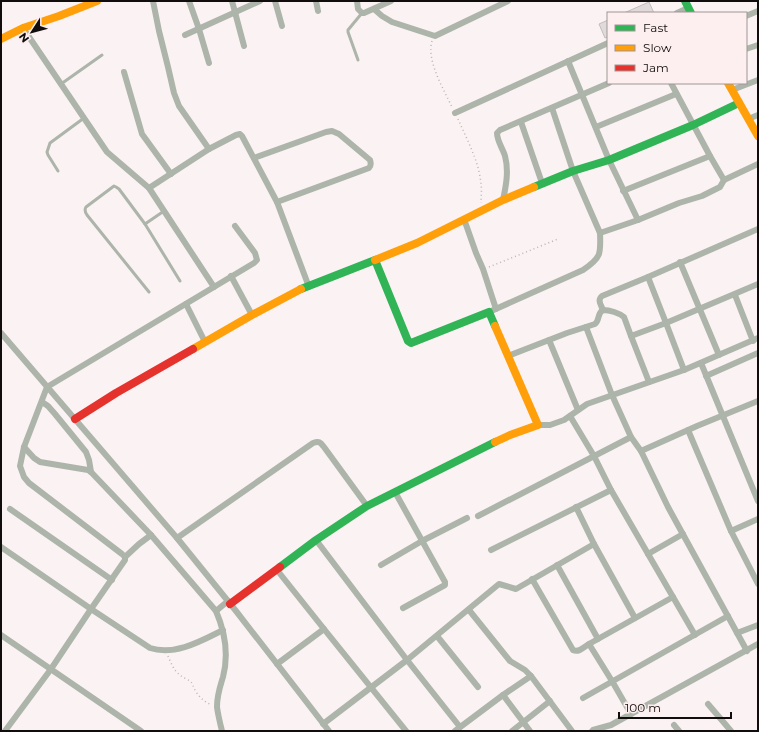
<svg xmlns="http://www.w3.org/2000/svg" width="759" height="732" font-family="Montserrat,sans-serif">
  <rect width="100%" height="100%" fill="#faf2f3"/>
  <!-- building -->
  <g fill="#e0dada" stroke="#c4bdbe">
    <path d="M649,2L654,13H624Z"/>
    <path d="M608,20V37L605,38L599,24Z"/>
  </g>
  <g fill="none" stroke-linecap="round" stroke-linejoin="round">
    <!-- path -->
    <g stroke="#b8b8b3" stroke-width="1.5" stroke-dasharray="1 3" stroke-linecap="butt">
      <path d="M432,41C426,60 444,90 452,107"/>
      <path d="M458,119C467,140 479,161 481,184C482,190 481,197 481,203"/>
      <path d="M489,267L558,239"/>
      <path d="M168,656C171,663 174,671 180,675C183,678 188,679 191,682C193,684 193,687 195,690C199,697 204,702 212,705"/>
    </g>
    <!-- lane -->
    <g stroke="#adb4aa" stroke-width="3">
      <path d="M358,60L348,32V30L362,13"/>
      <path d="M61,84L102,55"/>
      <path d="M58,171L48,155L47,152L50,143L84,118"/>
      <path d="M164,211L145,224L180,281"/>
      <path d="M145,224L119,189L116,187L114,186L86,207C84,210 85,212 87,215L149,292"/>
    </g>
    <!-- street -->
    <g stroke="#adb4aa" stroke-width="6">
      <path d="M153,1L159,31L168,67L174,93L179,106L209,149"/>
      <path d="M189,1L199,29L209,63"/>
      <path d="M232,1L244,46"/>
      <path d="M275,1L282,26"/>
      <path d="M316,1L318,11"/>
      <path d="M357,1L358,9L362,13H364L391,1"/>
      <path d="M374,9L382,16L392,22L435,36L508,1"/>
      <path d="M677,13L688,8"/>
      <path d="M746,16L758,11"/>
      <path d="M23,28L107,152L149,188"/>
      <path d="M185,35L260,1"/>
      <path d="M746,49L758,45"/>
      <path d="M568,61L609,160L638,220L679,203L702,196L720,187L724,180"/>
      <path d="M124,72L142,134L171,174"/>
      <path d="M671,83L710,156"/>
      <path d="M732,90L758,80"/>
      <path d="M552,108L573,171L600,233L638,220"/>
      <path d="M455,113L608,43"/>
      <path d="M748,119L758,115"/>
      <path d="M521,122L542,183"/>
      <path d="M596,127L676,94"/>
      <path d="M254,158L326,132L332,131L339,134L370,160C371,163 371,166 369,168L277,202"/>
      <path d="M623,191L710,156L724,180L758,164"/>
      <path d="M503,200C506,186 509,171 505,156C503,149 497,141 497,133L500,130L609,83"/>
      <path d="M464,219L476,253L483,269L496,309"/>
      <path d="M680,262L719,355"/>
      <path d="M231,276L252,315"/>
      <path d="M648,277L666,323L684,370"/>
      <path d="M214,287L149,188L209,149L236,135L240,134L242,136L277,202L309,287"/>
      <path d="M735,295L753,341"/>
      <path d="M186,304L205,342"/>
      <path d="M603,310C601,305 597,300 602,296L648,277L758,229"/>
      <path d="M489,312L583,270C601,258 601,254 600,233"/>
      <path d="M586,327L612,395L631,437"/>
      <path d="M1,333L177,538L236,611L329,731"/>
      <path d="M549,340L578,410"/>
      <path d="M508,356L567,333L595,324C600,320 597,313 603,310C610,310 619,313 624,317L631,336"/>
      <path d="M701,363L758,501"/>
      <path d="M706,376L758,353"/>
      <path d="M649,382L631,336L666,323L758,284"/>
      <path d="M42,402L48,406L55,414L86,452L89,460L91,472"/>
      <path d="M538,425H550L564,420L587,404L684,370L758,338"/>
      <path d="M688,430L731,531L758,519"/>
      <path d="M24,447L34,458L40,462L88,470L91,472L151,535L216,611C225,632 229,654 223,677C220,687 217,695 217,707C218,715 220,723 222,731"/>
      <path d="M641,451L668,507L747,651"/>
      <path d="M611,490L695,635"/>
      <path d="M395,492L445,582V585L403,608"/>
      <path d="M576,507L594,544L635,618"/>
      <path d="M10,509L112,580"/>
      <path d="M478,516L631,437L641,451L697,426L758,401"/>
      <path d="M731,531L758,584"/>
      <path d="M177,538L313,443C319,441 320,442 324,447L367,506"/>
      <path d="M316,540L407,660L323,724"/>
      <path d="M1,547L91,609L150,648C175,656 201,641 223,630"/>
      <path d="M491,550L611,490L594,456L570,416"/>
      <path d="M648,554L683,534"/>
      <path d="M125,557L139,544L151,535"/>
      <path d="M381,565L422,541L467,518"/>
      <path d="M557,565L598,639"/>
      <path d="M277,570L324,629L406,731"/>
      <path d="M532,579L573,650C579,653 584,647 589,644"/>
      <path d="M469,610L510,661L525,670L531,676"/>
      <path d="M216,611L228,601"/>
      <path d="M737,633L758,625"/>
      <path d="M1,635L141,731"/>
      <path d="M437,636L478,687"/>
      <path d="M277,664L324,629"/>
      <path d="M503,695L530,731"/>
      <path d="M583,698L728,616"/>
      <path d="M708,704L731,731"/>
      <path d="M631,714L612,681L589,644L673,597"/>
      <path d="M674,725L679,731"/>
      <path d="M460,727L407,660L499,584L516,589L594,544"/>
      <path d="M5,731L51,669L91,609L125,560V557L122,554L29,483L24,477L20,466L24,447L47,387L254,263L257,260L255,253L235,226"/>
      <path d="M455,731L503,695L531,676L572,731"/>
      <path d="M512,731L550,701"/>
      <path d="M592,731L593,730L611,725L758,644"/>
    </g>
    <!-- fast -->
    <g stroke="#30b455" stroke-width="8">
      <path d="M685,1L691,13"/>
      <path d="M534,187L573,171L609,160L693,125L739,103"/>
      <path d="M301,289L375,260L408,341L411,343L489,312L495,326"/>
      <path d="M280,567L316,540L367,506L495,442"/>
    </g>
    <!-- slow -->
    <g stroke="#ff9f0a" stroke-width="8">
      <path d="M1,39L23,28L59,16L97,1"/>
      <path d="M728,83L758,136"/>
      <path d="M375,260L417,243L503,200L534,187"/>
      <path d="M495,326L538,425L510,435L495,442"/>
      <path d="M193,349L252,315L301,289"/>
    </g>
    <!-- jam -->
    <g stroke="#e5322d" stroke-width="8">
      <path d="M75,419L116,393L193,349"/>
      <path d="M230,604L280,567"/>
    </g>
  </g>
  <!-- border -->
  <rect width="759" height="732" fill="none" stroke="#120d0d" stroke-width="4"/>
  <!-- legend -->
  <rect x="607" y="12" width="140" height="72" fill="#fdeff0" stroke="#9f9595"/>
  <rect x="615" y="25" width="20" height="6" fill="#30b455" stroke="#9f9595"/>
  <text x="643" y="32" font-size="12" fill="#120d0d">Fast</text>
  <rect x="615" y="45" width="20" height="6" fill="#ff9f0a" stroke="#9f9595"/>
  <text x="643" y="52" font-size="12" fill="#120d0d">Slow</text>
  <rect x="615" y="65" width="20" height="6" fill="#e5322d" stroke="#9f9595"/>
  <text x="643" y="72" font-size="12" fill="#120d0d">Jam</text>
  <!-- north arrow -->
  <g transform="translate(32 32) rotate(234)" stroke="#fdeff0" stroke-width="3" paint-order="stroke">
  <path d="M0-3L7 15L0 10L-7 15Z" fill="#120d0d"/>
  <text y="-6" font-size="11" font-weight="bold" text-anchor="middle" fill="#120d0d">N</text>
  </g>
  <!-- scale -->
  <path d="M619 712v6h112v-6" fill="none" stroke="#120d0d" stroke-width="2"/>
  <text x="625" y="712" font-size="12" fill="#120d0d" stroke="#fdeff0" stroke-width="3" paint-order="stroke">100 m</text>
</svg>
